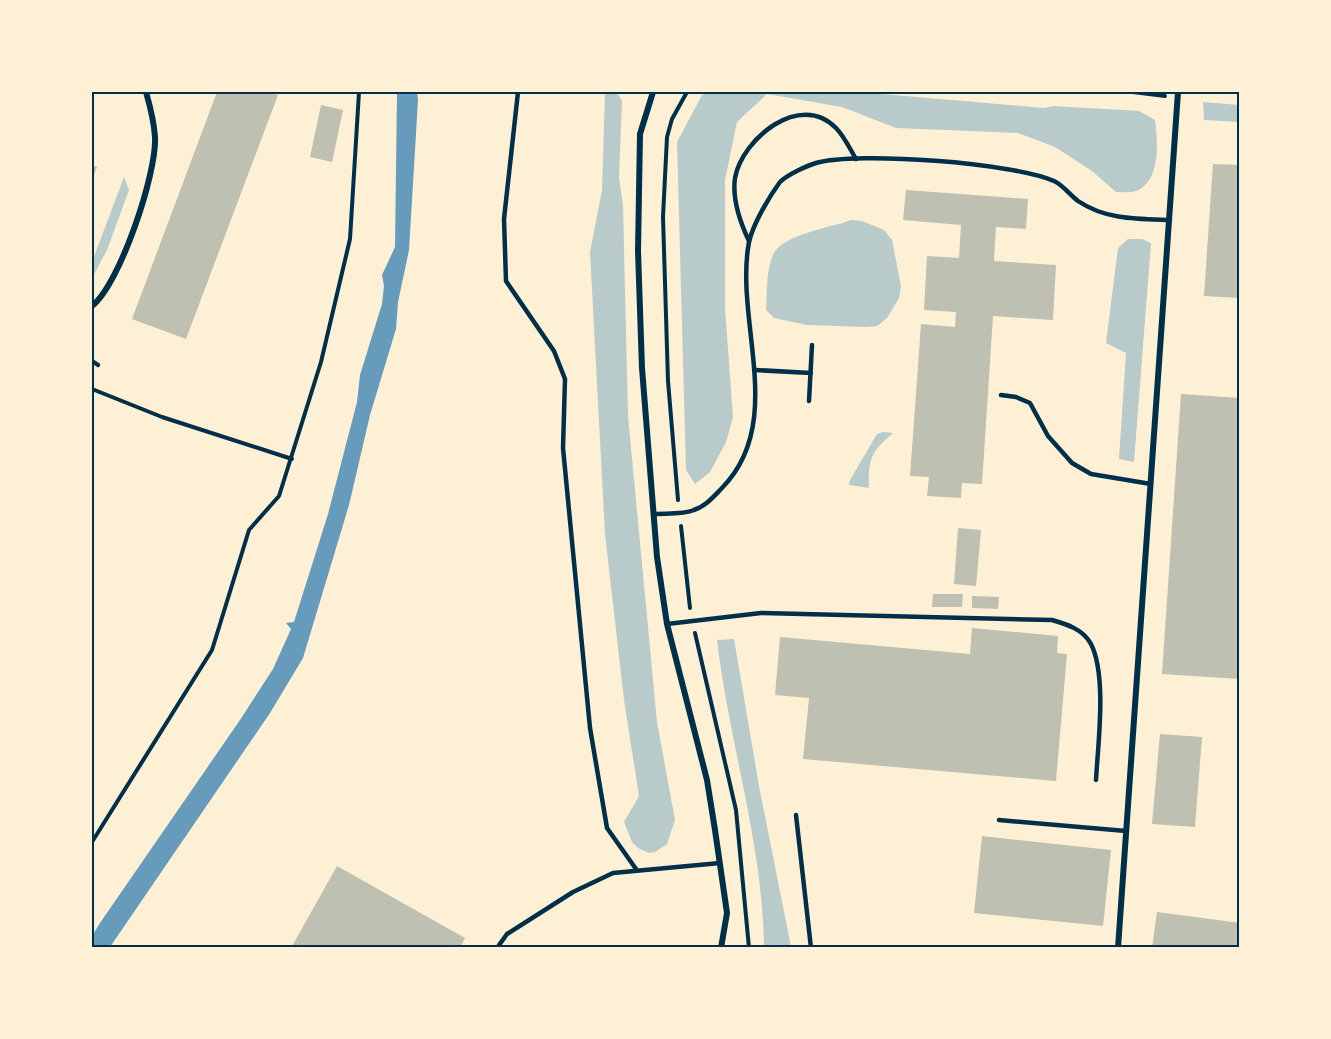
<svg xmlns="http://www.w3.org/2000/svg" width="1331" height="1039" font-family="'Public Sans',sans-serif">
  <rect width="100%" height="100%" fill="#fdf0d5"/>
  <!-- green -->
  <g fill="#b9caca">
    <path d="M605,92H617L622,101L619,177L623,206L628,416L657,722L675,820L667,844L655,852L649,853L638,848L632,842L624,822L639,796L624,700L605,534L590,252L602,190Z"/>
    <path d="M709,92H859L1044,108L1054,106L1139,111L1155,120C1158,142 1161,181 1136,191C1131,193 1122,192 1116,192L1092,171L1055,147L1018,133L896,128L842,107L767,94L737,122L725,180V308L733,417L726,442L710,472L695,484L686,470L677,142L702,95Z"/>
    <path d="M1203,102L1239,105V122L1204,120Z"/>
    <path d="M124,177L129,190L107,250L92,278V262Z"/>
    <path d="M851,220L862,221L884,230L892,240L901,286L899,298L887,318L877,326L866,327L807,325L774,318L766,310C767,293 766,268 774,253C785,234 830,228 851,220Z"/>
    <path d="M1128,239H1142L1151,243L1134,462L1119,459L1126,353L1106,343L1118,248Z"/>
    <path d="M883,432L893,433C871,452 868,458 869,488L849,485L850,480L877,434Z"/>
    <path d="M734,639L759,786L791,947H764C763,845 729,742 717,640Z"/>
  </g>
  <!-- water -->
  <path fill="#669bbc" d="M397,92H417L418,100L409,250L398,302L396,329L370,415L349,505L303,658L270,713L110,947H92V936L100,923L240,720L273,669L291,629L286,623L294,622L328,514L357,402L360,375L382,304L384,286L382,275L395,247Z"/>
  <!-- building -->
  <g fill="#bec0b2">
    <path d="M217,92H268L278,95L186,339L132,319Z"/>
    <path d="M321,105L343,110L332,162L310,157Z"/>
    <path d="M1213,164L1240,165V298L1204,296Z"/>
    <path d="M92,165L97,167L92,181Z"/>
    <path d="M906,190L1028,199L1026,229L996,227L994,261L1056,265L1053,320L993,316L982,484L962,483L961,498L927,496L929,477L910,476L921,324L955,327L956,312L924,310L927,256L959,258L961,225L903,220Z"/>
    <path d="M1181,394L1240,398V679L1162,674Z"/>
    <path d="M958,528L981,530L976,586L954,584Z"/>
    <path d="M933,594H963L962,607H932Z"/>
    <path d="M972,596L999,597L998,609L972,608Z"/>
    <path d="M972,628L1058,636L1057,653L1067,654L1056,781L803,759L809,698L775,695L780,637L970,654Z"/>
    <path d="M1160,734L1202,737L1195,827L1152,824Z"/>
    <path d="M982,836L1111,850L1103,926L974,913Z"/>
    <path d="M337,866L465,938L460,948H291Z"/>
    <path d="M1157,912L1240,923V948H1152Z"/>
  </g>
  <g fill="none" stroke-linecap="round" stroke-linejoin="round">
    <!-- path -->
    <g stroke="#003049" stroke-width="4">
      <path d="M1133,92L1165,96"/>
      <path d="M92,389L162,417L292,459"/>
      <path d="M678,500L668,381L663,217L667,137L672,119L687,92"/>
      <path d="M681,526L690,608"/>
      <path d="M695,633L736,810L749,948"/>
      <path d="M92,842L212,650L249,530L279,496L321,362L350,239L359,92"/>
    </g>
    <!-- service -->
    <g stroke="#003049" stroke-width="4.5">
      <path d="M518,92L504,219L506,281L554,351L565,379L563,448L590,728L607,828L636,869"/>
      <path d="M749,241C740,222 732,199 735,178C742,139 800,91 836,128C844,136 850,149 856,159"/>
      <path d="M92,361L98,365"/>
      <path d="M755,370L811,373"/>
      <path d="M1001,395L1016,397L1030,403L1048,436L1072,463L1091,474L1151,484"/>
      <path d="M809,401L812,345"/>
      <path d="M654,514C666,513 683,515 694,510C706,506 714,496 722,488C787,422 734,321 749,242C753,224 769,197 780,182C787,175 806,166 816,163C857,151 1014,163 1054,181C1063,185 1070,195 1078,201C1106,220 1138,219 1170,220"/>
      <path d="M667,624L761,613L1052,620C1066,624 1083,629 1091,644C1107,676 1098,743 1096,780"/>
      <path d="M796,815L811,948"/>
      <path d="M999,820L1126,831"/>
      <path d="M497,948L507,934L573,892L613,873L720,863"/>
    </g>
    <!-- minor -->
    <g stroke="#003049" stroke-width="6">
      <path d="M653,92L640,134L638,251L642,368L657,557L667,624L707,780L715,830L727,913L721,948"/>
      <path d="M92,306C120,284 157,173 155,137C154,121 150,106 146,92"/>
      <path d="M1118,948L1178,92"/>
    </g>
  </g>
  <!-- border -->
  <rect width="1331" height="1039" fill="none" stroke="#fdf0d5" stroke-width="186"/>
  <rect x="93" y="93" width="1145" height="853" fill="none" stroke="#003049" stroke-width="2"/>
</svg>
